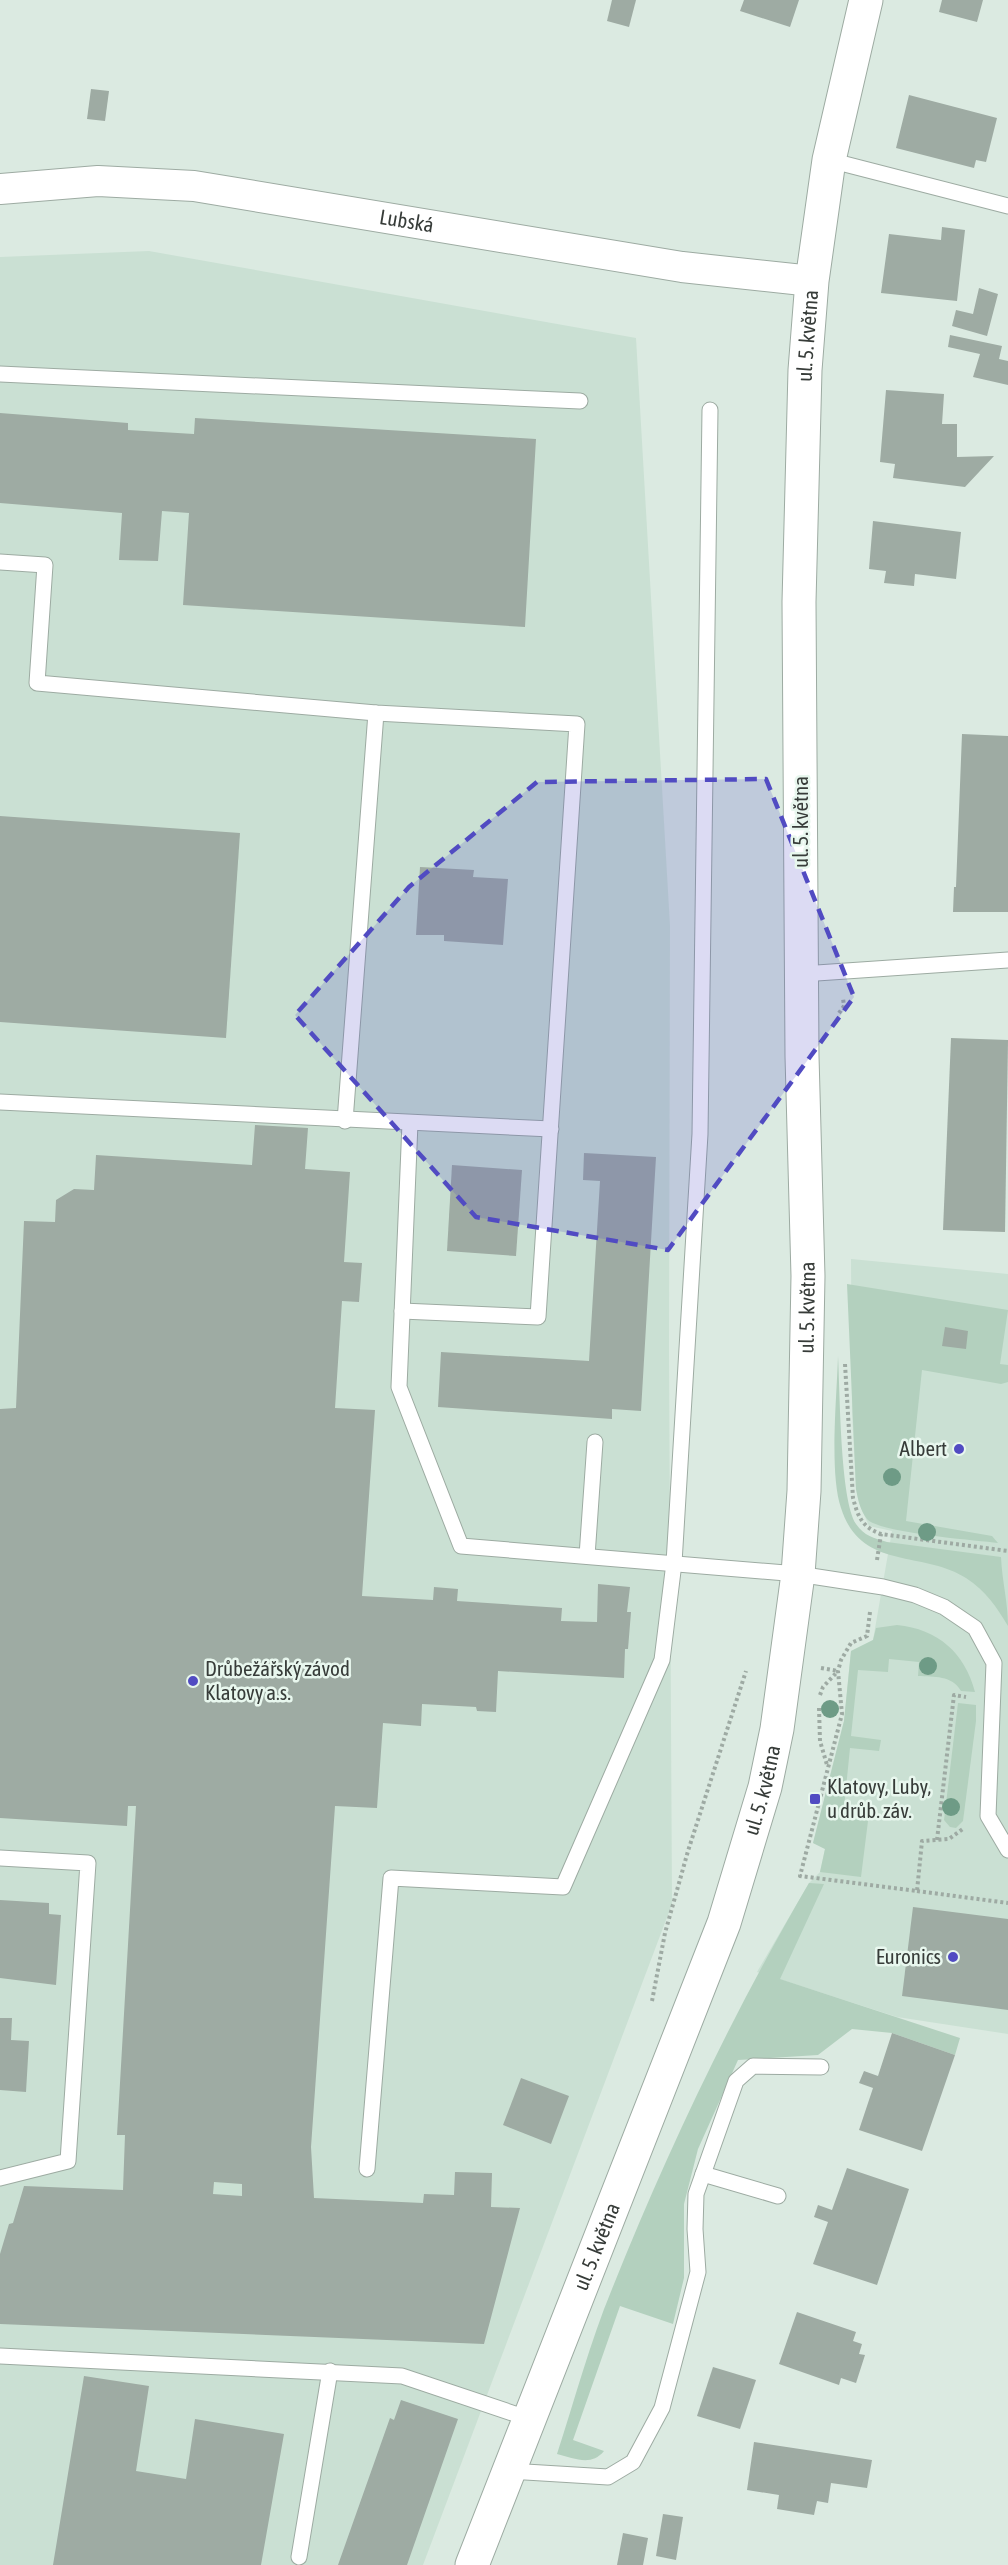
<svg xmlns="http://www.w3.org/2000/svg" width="1008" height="2565" font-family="'Asap Condensed',sans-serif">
  <rect width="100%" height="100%" fill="#dbeae1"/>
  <!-- built -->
  <g fill="#cae0d3">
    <path d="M149,251L636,338L670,926L669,1353L672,1904L423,2565H0V257Z"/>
    <path d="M851,1259L1008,1274V2034L897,2017L757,1972L809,1883L820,1872L825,1849L813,1843L844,1721L851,1651L873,1640L892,1531L869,1526L859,1503L856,1489L852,1412Z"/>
  </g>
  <!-- green -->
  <g fill="#b3d0be">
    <path d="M847,1284L1008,1310L1000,1364L1008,1365V1382L1001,1384L922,1370L906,1521L992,1536L998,1543C974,1540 879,1533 867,1519C860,1510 858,1499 856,1489Z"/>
    <path d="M838,1356C840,1390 840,1500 856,1524C864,1536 874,1538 887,1542L1001,1557C1002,1581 1008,1602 1008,1626C996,1606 986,1591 966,1578C922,1550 861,1571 841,1508C829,1473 837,1395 838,1356Z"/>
    <path d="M897,1625C938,1629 965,1653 975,1692L961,1691C952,1675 934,1677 918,1676L919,1662L889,1659L888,1672L858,1670L851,1736L881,1740L879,1751L850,1748L843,1818L868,1821L861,1877L820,1872L825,1849L813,1843L844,1721L851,1651L873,1640L876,1628Z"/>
    <path d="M958,1703L976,1705V1721L963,1821L956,1828L950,1827L944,1820Z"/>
    <path d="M809,1883L824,1884L780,1979L960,2038L955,2055L892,2033L852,2029L818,2055L738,2060L698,2149L684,2204V2278L673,2324L620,2306L573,2440L604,2451C591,2467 574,2458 557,2454C575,2399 590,2342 612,2289C668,2149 733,2013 809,1883Z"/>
  </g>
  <!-- building -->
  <g fill="#9eaba3" fill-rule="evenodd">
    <path d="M612,0H636L629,27L607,21Z"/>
    <path d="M744,0H799L790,27L740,11Z"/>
    <path d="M942,0H983L977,22L939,12Z"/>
    <path d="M91,89L109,91L105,121L87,119Z"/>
    <path d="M909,95L997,118L986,162L976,160L974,168L896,148Z"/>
    <path d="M942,227L965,230L957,301L881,293L889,234L941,240Z"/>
    <path d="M979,288L998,294L987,336L952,326L956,310L973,314Z"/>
    <path d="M950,335L1002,346L999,359L1008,361V385L973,377L980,354L948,347Z"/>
    <path d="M886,390L944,394L942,424H957V457L994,456L965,487L893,478L895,464L880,462Z"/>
    <path d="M0,413L128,423V430L194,434L195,418L536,439L525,627L183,605L189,513L162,511L158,561L119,560L122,513L0,503Z"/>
    <path d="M873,521L961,532L956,579L915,574L914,586L884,583L886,571L869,569Z"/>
    <path d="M962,734L1008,736V912H953L954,887H956Z"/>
    <path d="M0,816L240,833L226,1038L0,1022Z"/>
    <path d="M420,867L474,870L473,877L508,879L503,945L444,941V935H416Z"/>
    <path d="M951,1038L1008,1040L1005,1232L943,1230Z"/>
    <path d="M255,1125L308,1128L305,1169L350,1172L344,1262L362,1263L359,1302L342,1301L335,1408L375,1410L362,1596L433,1600L434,1587L458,1589L457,1601L562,1608L561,1621L597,1622L598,1584L630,1587L627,1612H631L628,1649H625L624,1678L498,1671L496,1712L477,1711L476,1707L422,1704L421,1726L383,1723L377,1808L335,1806L311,2147L314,2198L423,2203L424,2194L454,2195L455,2172L492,2173L491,2207L520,2208L484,2344L0,2324V2254L9,2224L13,2223L24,2186L123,2190L125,2135H117L136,1806H128L127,1826L0,1818V1409L16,1408L24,1221L55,1222L56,1200L74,1189L94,1190L96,1155L252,1165ZM214,2182L242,2184V2196L213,2194Z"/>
    <path d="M584,1153L656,1157L641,1411L612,1409V1419L438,1407L441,1352L589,1361L600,1181L583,1180Z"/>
    <path d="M452,1165L522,1170L516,1256L447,1251Z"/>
    <path d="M945,1327L968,1331L966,1349L942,1346Z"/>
    <path d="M0,1900L49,1903V1914L61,1915L56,1985L0,1978Z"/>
    <path d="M913,1907L1008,1919V2010L902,1996Z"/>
    <path d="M0,2018H12L11,2040L29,2041L26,2092L0,2090Z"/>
    <path d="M892,2033L955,2055L922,2151L859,2130L873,2088L859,2083L864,2071L878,2076Z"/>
    <path d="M521,2078L569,2096L551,2144L503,2125Z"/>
    <path d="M847,2168L909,2189L877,2285L813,2264L828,2222L814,2217L818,2205L832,2210Z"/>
    <path d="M797,2312L856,2332L853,2341L862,2344L859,2354L865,2355L856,2383L841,2378L839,2385L779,2364Z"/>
    <path d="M713,2367L756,2380L740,2429L697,2416Z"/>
    <path d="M84,2376L149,2386L136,2471L186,2479L195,2419L284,2434L261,2565H53Z"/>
    <path d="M401,2400L458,2419L407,2565H338L390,2418L394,2420Z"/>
    <path d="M754,2442L872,2460L867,2488L831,2483L828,2503L817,2501L814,2515L777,2509L779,2495L747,2490Z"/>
    <path d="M663,2514L683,2517L676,2560L656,2556Z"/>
    <path d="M623,2533L648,2538L643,2565H617Z"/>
  </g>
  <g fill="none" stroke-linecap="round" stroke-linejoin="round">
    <defs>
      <g id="service">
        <path d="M829,160L1008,206"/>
        <path d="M0,374L580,401"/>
        <path d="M0,562L45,565L37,683L376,713L577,724L538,1317L402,1311"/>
        <path d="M802,974L1008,960"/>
        <path d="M0,1102L551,1129"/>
        <path d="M345,1121L376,713"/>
        <path d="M410,1123L399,1387L461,1546L798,1574L883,1587L915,1595L944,1607L975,1628L994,1663L988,1816L1008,1850"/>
        <path d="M587,1556L595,1442"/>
        <path d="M0,1858L88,1863L68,2161L0,2178"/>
        <path d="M367,2169L391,1878L563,1887L662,1660L674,1563L700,1134L710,410"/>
        <path d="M703,2174L778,2196"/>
        <path d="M0,2356L402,2376L530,2419"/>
        <path d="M509,2471L608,2477L633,2462L662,2408L698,2272L695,2229L696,2194L736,2081L753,2066L821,2067"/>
        <path d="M299,2557L330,2371"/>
      </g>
      <g id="minor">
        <path id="s1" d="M0,189L98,181L194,186L682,267L812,281"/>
      </g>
      <g id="tertiary">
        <path id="s2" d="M472,2565L724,1923L765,1787L777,1729L798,1574L804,1491L808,1276L802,1056L799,602L805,370L812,281L829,160L866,0"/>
      </g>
    </defs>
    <!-- service casing -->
    <use href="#service" stroke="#9daba2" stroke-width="17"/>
    <!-- minor casing -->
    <use href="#minor" stroke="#9daba2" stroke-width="32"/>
    <!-- tertiary casing -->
    <use href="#tertiary" stroke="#9daba2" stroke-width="35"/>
    <!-- path -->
    <g stroke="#9eaaa3" stroke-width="4" stroke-dasharray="3 3" stroke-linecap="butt">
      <path d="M839,1013L844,1006L843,998"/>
      <path d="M845,1364L853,1498C858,1517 862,1527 881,1534L1008,1551"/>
      <path d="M877,1560L881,1534"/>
      <path d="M870,1612L867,1636L851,1643L841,1660L838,1671L842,1714L800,1876L917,1891L922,1841L949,1839L964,1828"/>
      <path d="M821,1668L838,1671"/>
      <path d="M820,1695L823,1687L838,1671"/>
      <path d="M819,1708L820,1741L827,1765"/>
      <path d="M937,1840L954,1695L966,1697"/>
      <path d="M917,1891L1008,1903"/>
      <path d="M652,2001L665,1933L688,1851L746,1671"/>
    </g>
    <!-- service -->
    <use href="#service" stroke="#fff" stroke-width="15"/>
    <!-- minor -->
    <use href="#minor" stroke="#fff" stroke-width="30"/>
    <!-- tertiary -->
    <use href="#tertiary" stroke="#fff" stroke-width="33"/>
  </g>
  <!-- trees -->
  <g fill="#6e9b86">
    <circle cx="892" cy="1477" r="9"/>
    <circle cx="927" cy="1532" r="9"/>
    <circle cx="928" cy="1666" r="9"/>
    <circle cx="830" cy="1709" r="9"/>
    <circle cx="951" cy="1807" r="9"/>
  </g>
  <!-- marked area -->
  <path fill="#514bc2" fill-opacity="0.2" stroke="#514bc2" stroke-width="4.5" stroke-dasharray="12 8" stroke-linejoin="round" d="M766,779L854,997L668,1250L476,1217L295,1015L409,887L537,782Z"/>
  <!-- markers -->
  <g fill="#514bc2" stroke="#e8f7ee" stroke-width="2">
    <circle cx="959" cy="1449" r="6"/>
    <circle cx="193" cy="1681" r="6"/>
    <rect x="809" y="1793" width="12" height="12" rx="3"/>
    <circle cx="953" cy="1957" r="6"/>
  </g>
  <g text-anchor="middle" stroke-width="5" stroke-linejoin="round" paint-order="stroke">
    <!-- street labels -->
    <g font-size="21" fill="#373c39" stroke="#e8f7ee">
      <text dy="7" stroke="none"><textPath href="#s1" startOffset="410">Lubská</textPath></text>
      <text dy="7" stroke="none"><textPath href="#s2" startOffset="2286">ul. 5. května</textPath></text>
      <text transform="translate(801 822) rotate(-90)" y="7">ul. 5. května</text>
      <text dy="7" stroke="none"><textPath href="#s2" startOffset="1314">ul. 5. května</textPath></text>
      <text dy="7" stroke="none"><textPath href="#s2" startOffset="828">ul. 5. května</textPath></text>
      <text dy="7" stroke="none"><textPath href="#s2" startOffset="342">ul. 5. května</textPath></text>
    </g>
    <!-- poi labels -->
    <g font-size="21" fill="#373c39" stroke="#e8f7ee" text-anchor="end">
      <text x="947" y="1456">Albert</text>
      <text x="205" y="1676" text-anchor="start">Drůbežářský závod<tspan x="205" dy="24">Klatovy a.s.</tspan></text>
      <text x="827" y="1794" text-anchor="start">Klatovy, Luby,<tspan x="827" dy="24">u drůb. záv.</tspan></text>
      <text x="941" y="1964">Euronics</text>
    </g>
  </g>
</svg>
